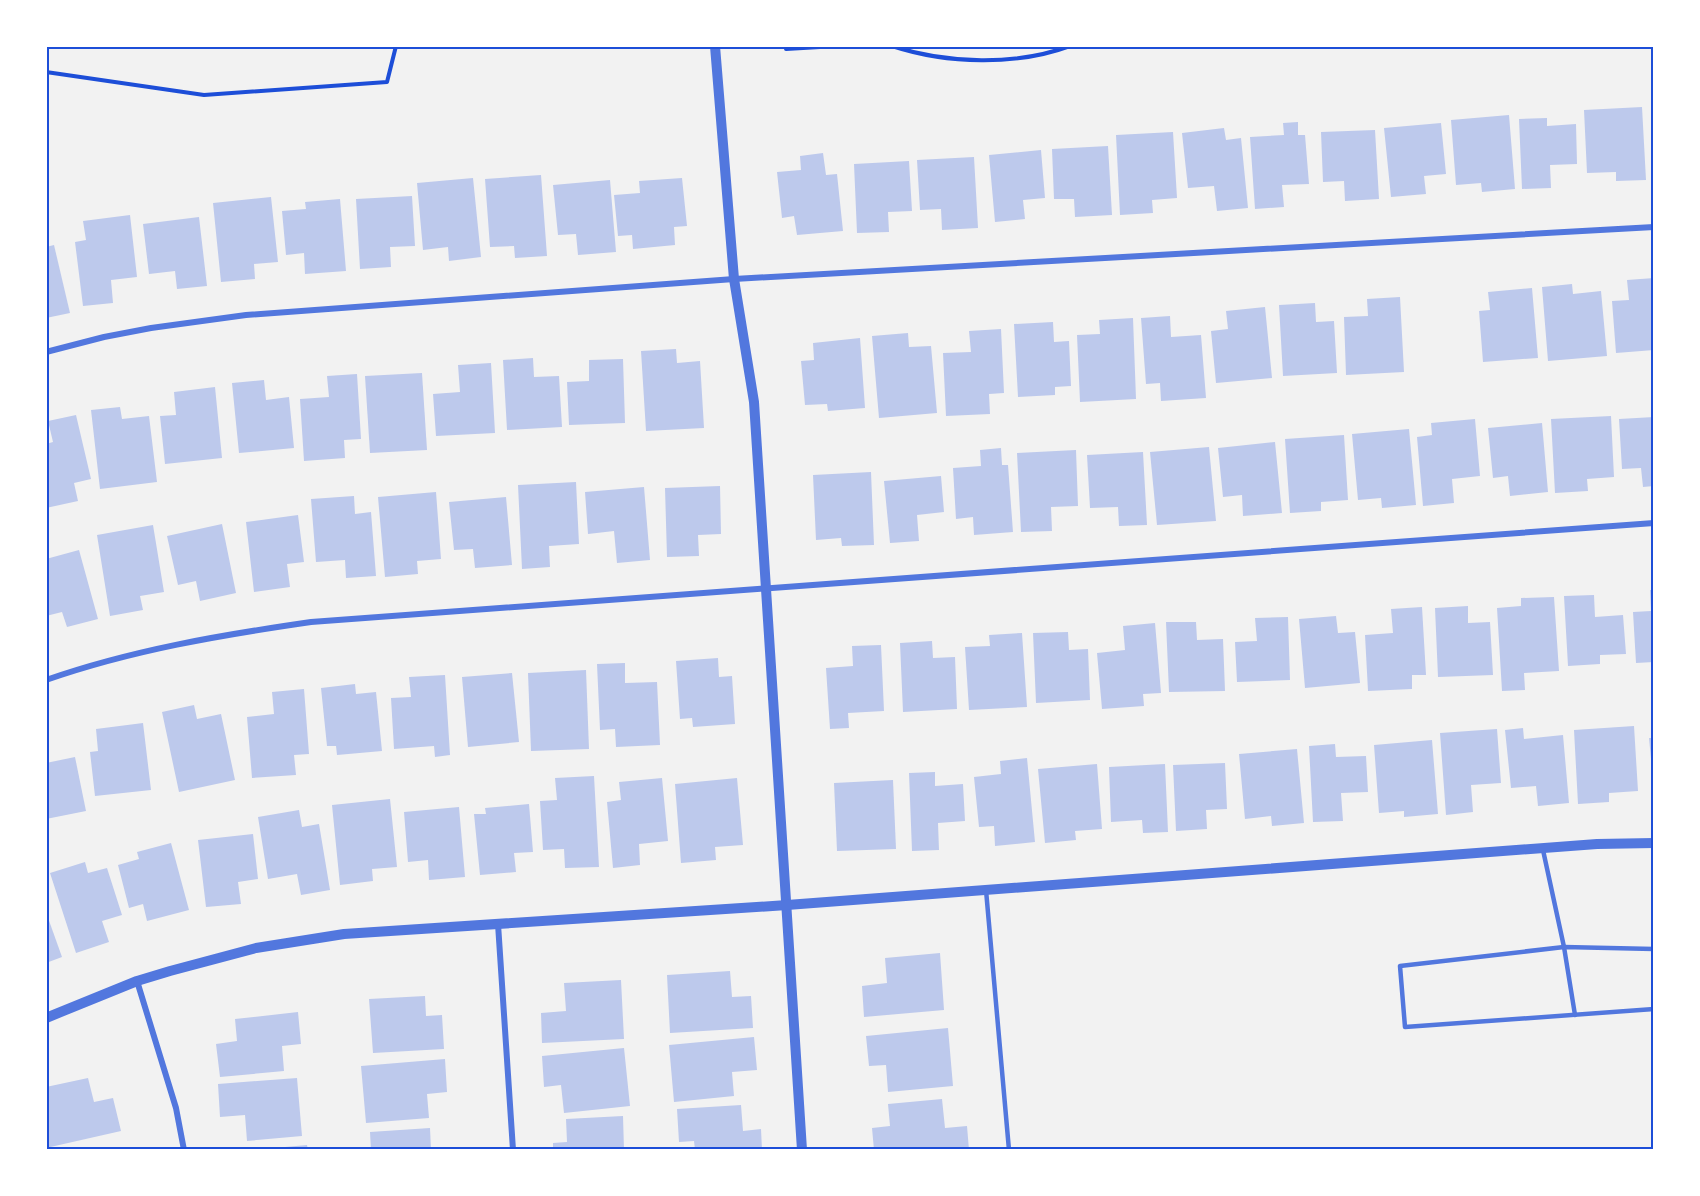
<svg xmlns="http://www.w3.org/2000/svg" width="1700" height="1196" font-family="'Roboto Condensed',sans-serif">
  <rect width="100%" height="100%" fill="#f2f2f2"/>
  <!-- building -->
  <g fill="#bdc9ec">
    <path d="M1642,107L1646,180L1616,181V172L1587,173L1584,110Z"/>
    <path d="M1509,115L1515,189L1482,192L1481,183L1456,185L1451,120Z"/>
    <path d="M1547,118V126L1576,124L1577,164L1550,165L1551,188L1522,189L1519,119Z"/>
    <path d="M1298,122V135H1305L1309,184L1282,185L1284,207L1255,209L1250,137L1284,135L1283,123Z"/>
    <path d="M1441,123L1446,174L1424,176L1426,194L1391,197L1384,128Z"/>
    <path d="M1224,128L1226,140L1241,138L1248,208L1217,211L1214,186L1188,188L1182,133Z"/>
    <path d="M1375,130L1379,199L1345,201L1344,181L1323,182L1321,132Z"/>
    <path d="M1173,132L1177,198L1152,200L1153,213L1120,215L1116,135Z"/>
    <path d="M1108,146L1112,215L1075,217L1074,199H1054L1052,149Z"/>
    <path d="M1041,150L1045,198L1023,200L1025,219L995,222L989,155Z"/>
    <path d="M823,153L826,175L837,174L843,231L797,235L794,216L782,218L777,172L801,170L800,156Z"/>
    <path d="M974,157L978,228L942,230L941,209L920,210L917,160Z"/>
    <path d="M909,161L912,211L888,212L889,232L857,233L854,164Z"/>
    <path d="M541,175L547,256L515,258L514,246L490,247L485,179Z"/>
    <path d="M473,178L481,257L449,261L448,247L423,250L417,183Z"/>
    <path d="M682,178L687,226L674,227L675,245L633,249L632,235L618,236L614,195L640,193L639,181Z"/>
    <path d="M610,180L616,252L578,255L576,234L558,235L553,185Z"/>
    <path d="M412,196L415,246L390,247L391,267L360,269L356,199Z"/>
    <path d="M271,197L278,262L254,264L255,279L221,282L213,203Z"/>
    <path d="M340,199L346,271L305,274L304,253L286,255L282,211L306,209L305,202Z"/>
    <path d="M130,215L137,277L111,280L113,303L83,306L75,242L86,240L83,221Z"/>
    <path d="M199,217L207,286L177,289L175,271L149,274L143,224Z"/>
    <path d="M54,245L70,313L46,318V247Z"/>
    <path d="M1654,278V350L1616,353L1612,301L1629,300L1627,280Z"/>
    <path d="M1572,284L1573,294L1601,291L1607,356L1548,361L1542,287Z"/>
    <path d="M1532,288L1538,358L1483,362L1479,311L1490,310L1488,292Z"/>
    <path d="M1400,297L1404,372L1346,375L1344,317L1368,316L1367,299Z"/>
    <path d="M1315,303L1316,322L1334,321L1337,373L1283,376L1279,305Z"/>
    <path d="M1265,307L1272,378L1216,383L1211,331L1228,329L1226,311Z"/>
    <path d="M1170,316L1171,337L1201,335L1206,398L1161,401L1160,383L1146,384L1141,318Z"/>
    <path d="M1133,318L1136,399L1080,402L1077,335L1100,334L1099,320Z"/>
    <path d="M1053,322L1054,342L1069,341L1071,386L1055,387V395L1018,397L1014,324Z"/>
    <path d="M1001,329L1004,393L989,394L990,414L946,416L943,353L971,352L969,331Z"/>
    <path d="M908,333L909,347L931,346L937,413L879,418L872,336Z"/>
    <path d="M860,338L865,408L828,411L827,404L805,405L801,361L814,360L813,343Z"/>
    <path d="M676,349L677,363L700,361L704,428L646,431L641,351Z"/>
    <path d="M533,358L534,377L559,376L562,427L507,430L503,360Z"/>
    <path d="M623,359L625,423L569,425L567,382L589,381V360Z"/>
    <path d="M491,363L495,433L436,436L433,394L460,392L458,365Z"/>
    <path d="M422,373L427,450L370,453L365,376Z"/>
    <path d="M357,374L361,439L344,440L345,458L304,461L300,399L329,397L327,376Z"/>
    <path d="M264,380L266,400L289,397L294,448L239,453L232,383Z"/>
    <path d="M215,387L222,458L165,464L160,416L176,415L174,392Z"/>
    <path d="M120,407L122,419L149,416L157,482L100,489L91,410Z"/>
    <path d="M76,415L91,479L74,483L78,501L46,508V444L53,442L48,421Z"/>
    <path d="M1611,416L1614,477L1587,479L1588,491L1555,493L1551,419Z"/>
    <path d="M1654,417V486L1643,487L1641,468L1622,469L1619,419Z"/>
    <path d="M1475,419L1480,476L1452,479L1454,503L1423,506L1417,437L1432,435L1431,423Z"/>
    <path d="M1542,423L1548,492L1510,496L1508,476L1493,478L1488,428Z"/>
    <path d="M1409,429L1416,505L1382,508L1381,498L1358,500L1352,434Z"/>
    <path d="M1344,435L1348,500L1321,502V511L1290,513L1285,439Z"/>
    <path d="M1275,442L1282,513L1243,516L1242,495L1223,497L1218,448Z"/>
    <path d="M1209,447L1216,521L1157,525L1150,452Z"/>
    <path d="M1001,448L1002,465H1008L1013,532L974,535L973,517L956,519L953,468L981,466L980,450Z"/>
    <path d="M1076,450L1078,506L1051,507L1052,531L1021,532L1017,453Z"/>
    <path d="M1143,452L1147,525L1119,526L1118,507L1090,508L1087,455Z"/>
    <path d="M871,472L874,545L842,546L841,538L816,540L813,475Z"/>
    <path d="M941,476L944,512L917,515L919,541L890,543L884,481Z"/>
    <path d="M576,482L579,544L549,546L550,567L522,569L518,485Z"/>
    <path d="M720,486L721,534L698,535L699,556L667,557L665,488Z"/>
    <path d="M644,487L650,560L617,563L614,531L588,534L585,492Z"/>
    <path d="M436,492L441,559L417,561L418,574L385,577L378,497Z"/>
    <path d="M354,496L355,514L371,512L376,576L346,578L345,560L316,562L311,499Z"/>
    <path d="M506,497L512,565L475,568L473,549L454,550L449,502Z"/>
    <path d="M298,515L304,562L287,564L290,587L254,592L246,522Z"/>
    <path d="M222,524L236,593L200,601L196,581L178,585L167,536Z"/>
    <path d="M153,525L164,592L140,596L143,610L110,616L97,535Z"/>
    <path d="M79,550L98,619L67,627L62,612L46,616V559Z"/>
    <path d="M1650,590H1654V662L1636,663L1633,612L1651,611Z"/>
    <path d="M1594,595L1595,617L1623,615L1626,654L1600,655V664L1568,666L1564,596Z"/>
    <path d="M1554,597L1559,671L1524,673L1525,690L1502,691L1497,608L1521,606V598Z"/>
    <path d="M1468,606V623L1490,622L1493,675L1438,677L1435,608Z"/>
    <path d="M1422,607L1426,675H1412V689L1368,691L1365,635L1393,633L1391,609Z"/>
    <path d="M1336,616L1338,633L1355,632L1360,683L1305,688L1299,619Z"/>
    <path d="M1288,617L1290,680L1237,682L1235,642L1257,641L1255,618Z"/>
    <path d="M1166,622H1196L1197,640L1223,639L1225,691L1169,692Z"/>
    <path d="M1155,623L1161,693L1143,694L1144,706L1102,709L1097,653L1125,650L1123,626Z"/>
    <path d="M1068,632L1069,650L1088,649L1090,700L1036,703L1033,633Z"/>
    <path d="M1022,633L1027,707L969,710L965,647L990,646L989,635Z"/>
    <path d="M932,641L933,658L955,657L957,709L903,712L900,643Z"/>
    <path d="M881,645L884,711L848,713L849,728L830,729L826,668L853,666L852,646Z"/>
    <path d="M718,658L719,677L732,676L735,724L693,727L692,718L680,719L676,661Z"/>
    <path d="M625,663V683L657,682L660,745L616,747L615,729L600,730L597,664Z"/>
    <path d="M586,670L589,749L531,751L528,673Z"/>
    <path d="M512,673L519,742L468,747L462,677Z"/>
    <path d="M445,675L450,755L435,757L434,746L394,749L391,698L411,697L409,677Z"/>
    <path d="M355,684L356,694L376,692L382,751L337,755L336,746H327L321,688Z"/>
    <path d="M304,689L309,754L294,755L296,775L252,778L247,717L274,714L272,692Z"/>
    <path d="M194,705L197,719L221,714L235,780L179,792L162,712Z"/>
    <path d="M143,723L151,790L95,796L90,752L98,751L96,729Z"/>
    <path d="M1634,726L1638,791L1609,793V802L1578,804L1574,730Z"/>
    <path d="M1523,728L1524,739L1563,735L1569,803L1538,806L1536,786L1511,788L1505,730Z"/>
    <path d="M1497,729L1501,783L1471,785L1473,812L1446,815L1440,733Z"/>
    <path d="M1649,738H1654V769H1652Z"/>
    <path d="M1432,740L1438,814L1404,817V811L1379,813L1374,745Z"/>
    <path d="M1335,744L1336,757L1366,756L1368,792L1341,793L1343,821L1313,822L1309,746Z"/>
    <path d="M1297,749L1304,823L1272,826L1271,816L1245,819L1239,754Z"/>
    <path d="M75,757L86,811L46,819V763Z"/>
    <path d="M1027,758L1035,842L995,846L994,826L979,827L974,777L1001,774L1000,761Z"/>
    <path d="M1225,763L1227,809L1206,810L1207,829L1176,831L1173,765Z"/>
    <path d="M1097,764L1102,829L1075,831L1076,840L1045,843L1038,769Z"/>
    <path d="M1165,764L1168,832L1143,833L1142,820L1111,822L1109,767Z"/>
    <path d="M935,772V786L963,784L965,821L938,823L939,850L912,851L909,773Z"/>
    <path d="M594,776L599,867L565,868L564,849L543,850L540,801L557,800L555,778Z"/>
    <path d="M662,778L668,841L639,844L640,865L613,868L607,802L621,800L619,782Z"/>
    <path d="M737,778L743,845L715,847L716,860L681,863L675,784Z"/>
    <path d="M893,780L896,849L837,851L834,783Z"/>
    <path d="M390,799L397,867L372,869L373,881L340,885L332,805Z"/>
    <path d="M529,804L533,852L514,853L516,872L480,875L474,814H486L485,808Z"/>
    <path d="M459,807L465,877L429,880L428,860L408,862L404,812Z"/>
    <path d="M299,810L302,827L319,824L330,890L301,895L297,874L268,879L258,817Z"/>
    <path d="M253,834L258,879L238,882L241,904L206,907L198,840Z"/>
    <path d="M171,843L189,910L147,921L143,904L129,908L118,865L139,859L137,852Z"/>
    <path d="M85,862L88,873L107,868L122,915L102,921L109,942L76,953L50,873Z"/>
    <path d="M47,915L62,957L46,963V916Z"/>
    <path d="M940,953L944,1010L864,1017L862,986L887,983L885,958Z"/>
    <path d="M730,971L732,997L751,996L753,1028L670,1033L667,975Z"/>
    <path d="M621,980L624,1039L542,1043L541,1013L566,1011L564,983Z"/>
    <path d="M425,996L426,1016L442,1015L444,1049L373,1053L369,999Z"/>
    <path d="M298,1012L301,1044L282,1046L284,1071L220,1077L216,1044L237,1041L235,1019Z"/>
    <path d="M948,1028L953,1086L888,1092L886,1065L869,1066L866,1036Z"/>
    <path d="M754,1037L757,1070L732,1072L734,1096L674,1102L669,1045Z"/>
    <path d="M624,1048L630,1106L564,1113L561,1085L544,1087L542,1056Z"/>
    <path d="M445,1059L447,1092L427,1094L429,1118L366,1123L361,1066Z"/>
    <path d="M88,1078L94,1102L113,1098L121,1131L46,1148V1087Z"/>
    <path d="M297,1078L302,1136L247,1141L245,1115L220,1117L218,1084Z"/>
    <path d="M942,1099L945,1128L967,1126L969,1150H874L872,1128L890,1126L888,1104Z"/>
    <path d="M741,1105L743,1131L761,1129L762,1150H695L694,1141L679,1142L677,1109Z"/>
    <path d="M623,1116L624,1150H553V1143L567,1142L566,1119Z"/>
    <path d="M430,1128L431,1150H371L370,1132Z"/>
    <path d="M307,1145L308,1150H274V1148Z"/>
  </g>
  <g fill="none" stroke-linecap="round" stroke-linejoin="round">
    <!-- path -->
    <g stroke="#1d4ed8" stroke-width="4">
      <path d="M892,46C947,64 1016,66 1070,46"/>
      <path d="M786,49L837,46"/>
      <path d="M46,72L204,95L387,82L396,46"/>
    </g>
    <!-- service -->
    <g stroke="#5277de" stroke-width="4.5">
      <path d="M1543,850L1564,947L1575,1015"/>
      <path d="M986,890L1009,1150"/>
      <path d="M1654,949L1564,947L1400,966L1405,1027L1654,1009"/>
    </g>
    <!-- minor -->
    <g stroke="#5277de" stroke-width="6">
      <path d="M46,352L104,337L151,328L246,315L734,279L1654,227"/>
      <path d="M46,680C132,650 221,635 311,622L1654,523"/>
      <path d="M498,924L513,1150"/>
      <path d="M137,981L176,1108L184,1150"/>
    </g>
    <!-- tertiary -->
    <g stroke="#5277de" stroke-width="10">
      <path d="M715,46L734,279L754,402L802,1150"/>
      <path d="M46,1018L137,981L170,971L256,948L344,934L787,905L1597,844L1654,843"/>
    </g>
  </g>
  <!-- border -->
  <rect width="1700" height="1196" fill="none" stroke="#ffffff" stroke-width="96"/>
  <rect x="48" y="48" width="1604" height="1100" fill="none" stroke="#1d4ed8" stroke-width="2"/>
</svg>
